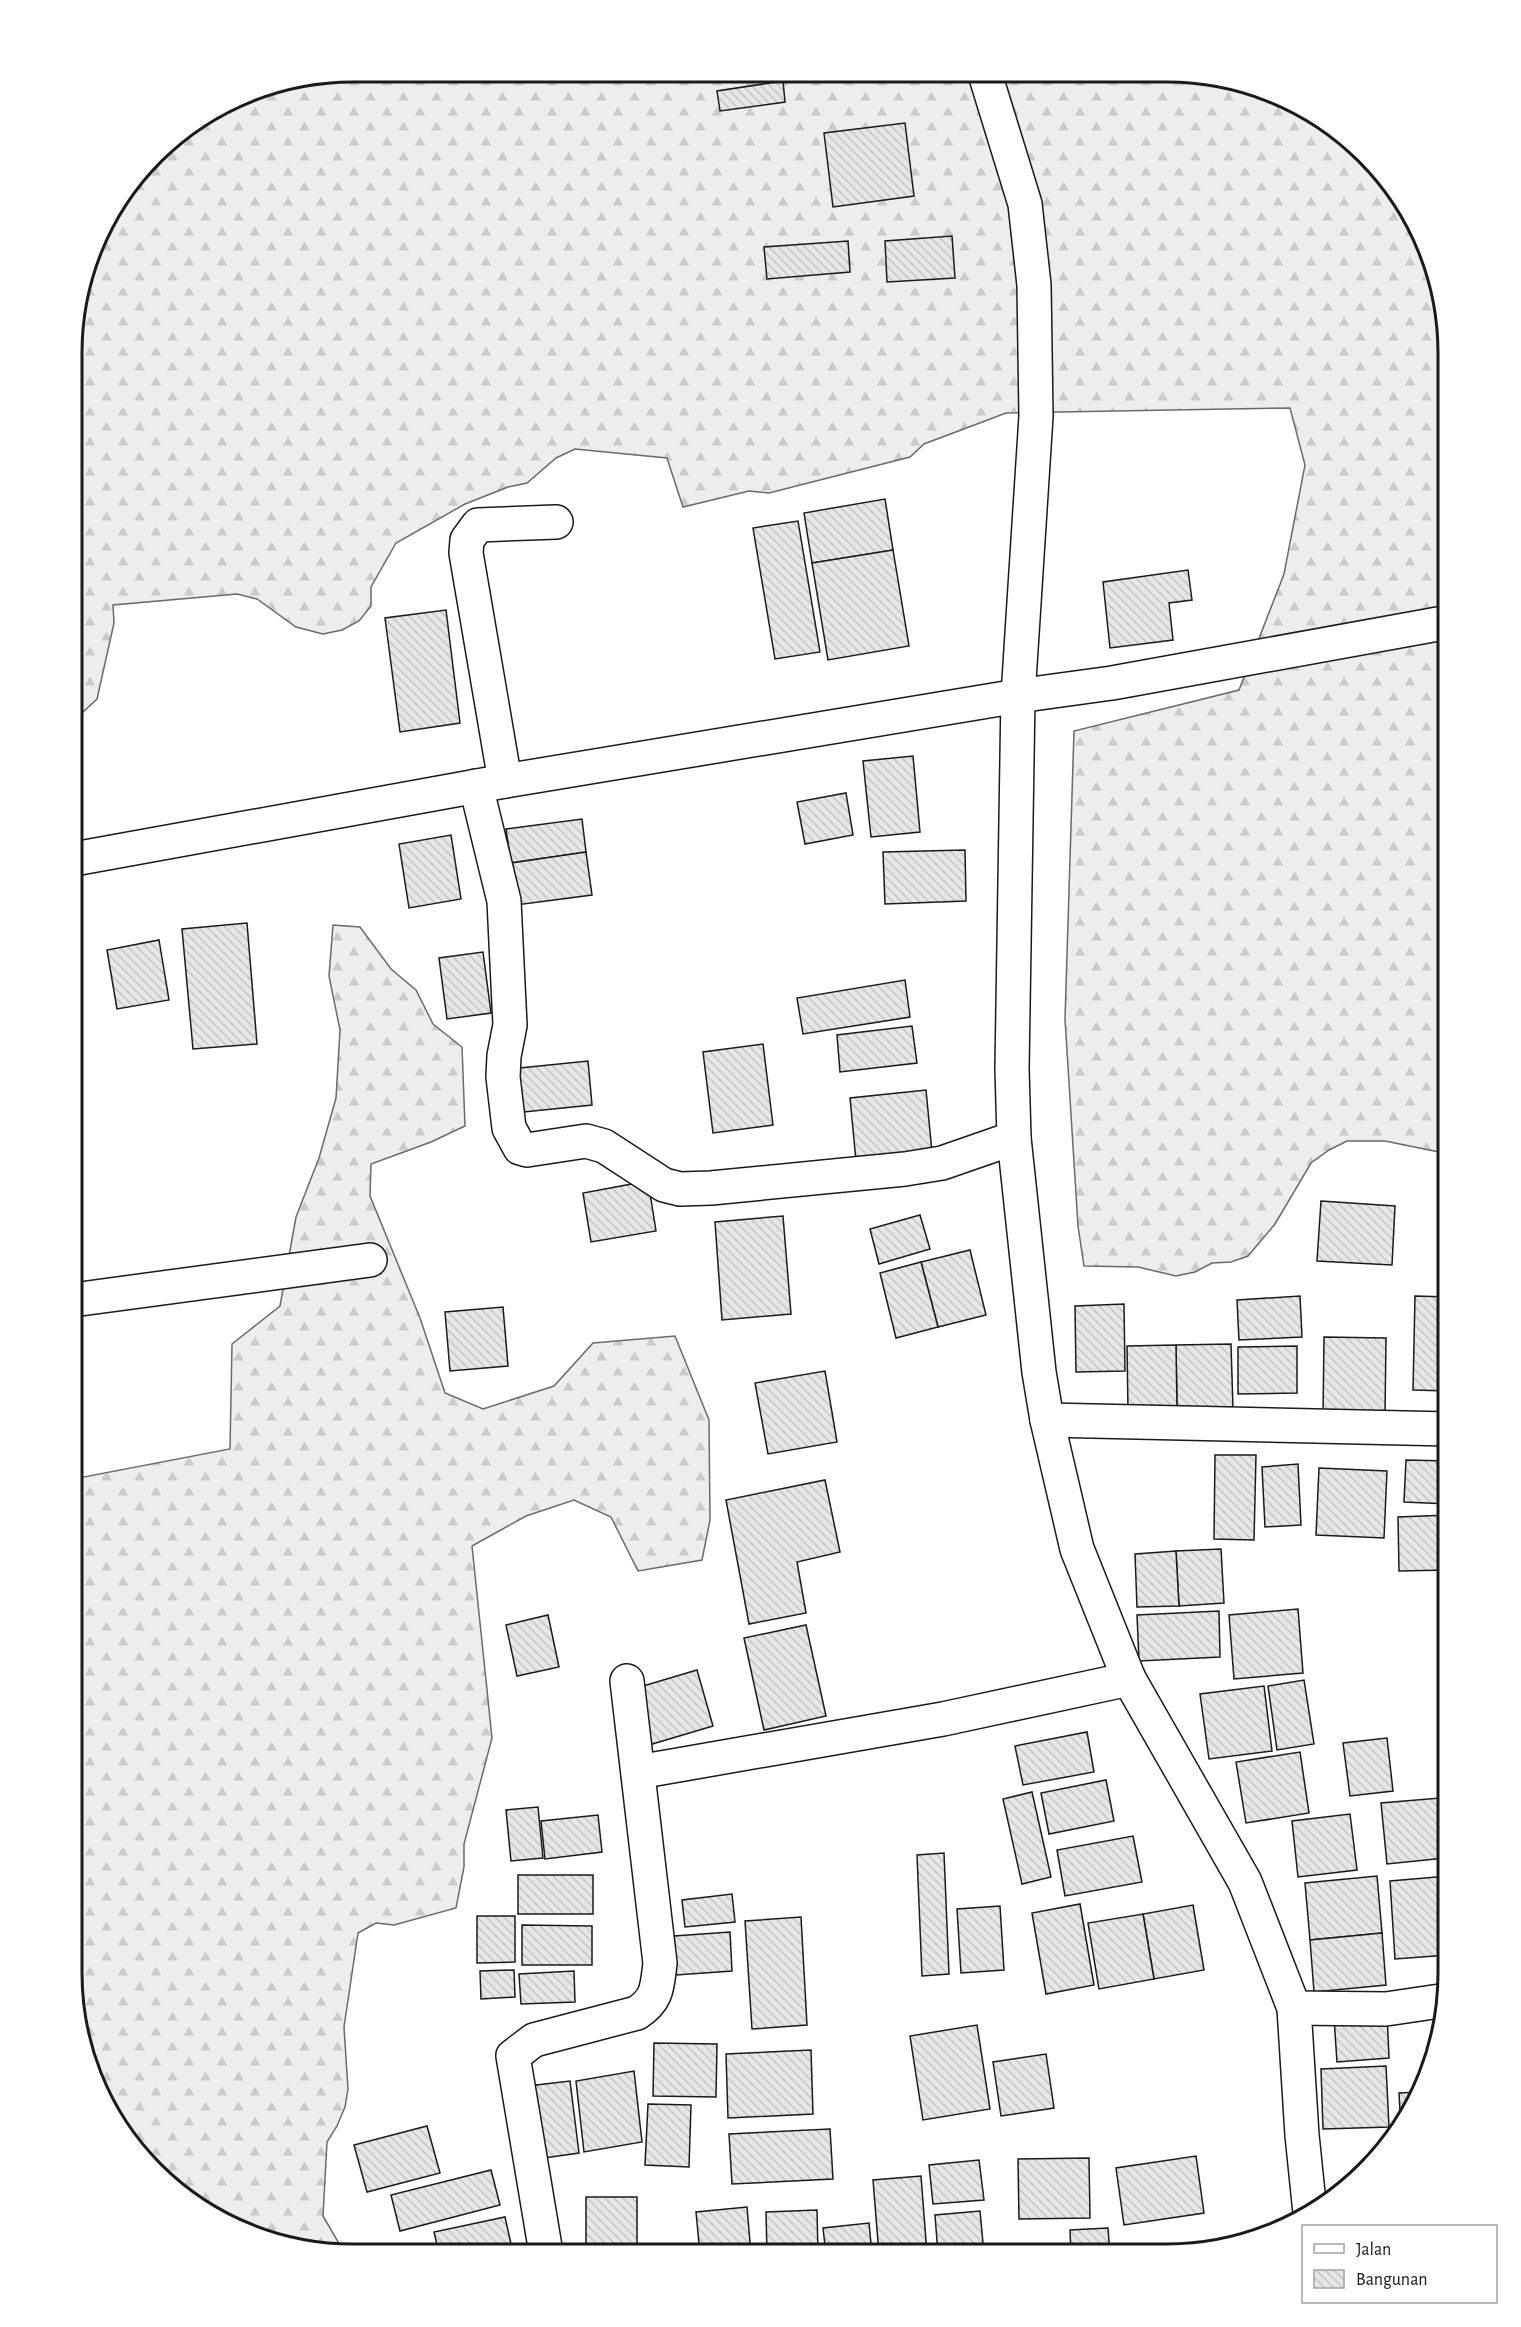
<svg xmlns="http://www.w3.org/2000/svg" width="1521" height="2327" font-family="'Alegreya Sans',sans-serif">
  <defs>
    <pattern id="forest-firs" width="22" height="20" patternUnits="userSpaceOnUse" patternTransform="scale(1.5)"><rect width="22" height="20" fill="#ededed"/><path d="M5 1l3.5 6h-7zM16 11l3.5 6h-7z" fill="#cbcbcb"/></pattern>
    <pattern id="building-back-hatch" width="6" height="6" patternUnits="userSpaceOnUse" patternTransform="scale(1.5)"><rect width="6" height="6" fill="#e6e6e6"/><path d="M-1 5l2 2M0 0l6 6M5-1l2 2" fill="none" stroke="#c5c5c5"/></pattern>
  </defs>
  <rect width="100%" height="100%" fill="#fff"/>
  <!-- forest -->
  <g fill="url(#forest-firs)" stroke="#6a6a6a" stroke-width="1.5">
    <path d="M354,72L1204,74L1275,93L1339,130L1391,182L1427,246L1449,354V1154L1385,1141H1347L1329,1150L1311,1163L1275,1224L1248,1256L1231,1262L1212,1263L1195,1272L1176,1276L1138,1267L1084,1266L1078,1226L1065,1019L1074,731L1239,690L1284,574L1305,465L1290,408L1006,413L924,444L910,457L769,493L749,491L683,507L667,458L575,449L556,458L527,483L508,487L465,504L396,543L371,587V606L359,621L342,630L323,634L296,627L257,599L237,594L113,605L114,623L97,699L83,712L74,711V317L101,229L168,142L246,93Z"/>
    <path d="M333,925L360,927L391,969L416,990L433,1024L462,1047L465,1126L431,1142L371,1164L370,1196L420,1318L445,1393L483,1409L554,1386L593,1343L675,1336L709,1420L710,1520L702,1560L638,1571L611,1517L574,1500L526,1516L472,1546L492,1738L464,1844V1867L456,1908L394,1925L376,1923L358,1933L344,2027L348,2089L345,2107L337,2126L327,2142L323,2216L341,2247L352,2253H317L246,2234L182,2197L130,2145L94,2081L72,1973L73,1479L230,1449L232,1344L280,1306L296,1217L319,1158L336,1098L340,1030L329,976Z"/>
  </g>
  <!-- building -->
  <g fill="url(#building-back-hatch)" stroke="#1a1a1a" stroke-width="1.5">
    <path d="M745,73H780L746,80Z"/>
    <path d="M792,73H866V74L793,82Z"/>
    <path d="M783,81L785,102L720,111L717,91Z"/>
    <path d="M905,123L914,196L833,207L824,133Z"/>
    <path d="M952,236L955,278L887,282L885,241Z"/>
    <path d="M848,241L850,272L767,279L764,247Z"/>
    <path d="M885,499L893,550L812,563L804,513Z"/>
    <path d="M798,521L820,652L775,659L753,528Z"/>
    <path d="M893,550L909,646L828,660L812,563Z"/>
    <path d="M1188,570L1192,600L1169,603L1173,640L1110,648L1103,582Z"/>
    <path d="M446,610L460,723L400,732L385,618Z"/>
    <path d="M913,756L920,832L871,837L863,761Z"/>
    <path d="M846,793L853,835L805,844L797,802Z"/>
    <path d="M582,819L586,852L511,863L506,829Z"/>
    <path d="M451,835L461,899L409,908L399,844Z"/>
    <path d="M965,850L966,901L885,904L883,852Z"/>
    <path d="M586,852L592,895L516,905L511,863Z"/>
    <path d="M247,923L257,1044L193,1049L182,929Z"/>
    <path d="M159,940L169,1000L117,1009L107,950Z"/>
    <path d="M483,952L491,1013L447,1019L439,958Z"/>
    <path d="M905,980L910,1017L803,1034L797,998Z"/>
    <path d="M912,1026L917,1063L840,1072L837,1035Z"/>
    <path d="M763,1044L773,1125L713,1133L703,1052Z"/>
    <path d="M588,1061L592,1105L514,1113L510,1069Z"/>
    <path d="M926,1090L932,1152L856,1161L850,1098Z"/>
    <path d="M648,1181L656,1231L591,1242L583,1193Z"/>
    <path d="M1321,1201L1395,1206L1392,1265L1317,1261Z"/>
    <path d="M920,1215L930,1249L879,1264L870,1229Z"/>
    <path d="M783,1216L791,1314L722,1320L715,1222Z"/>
    <path d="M970,1250L986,1315L938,1327L921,1262Z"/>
    <path d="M921,1262L938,1327L896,1338L880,1273Z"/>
    <path d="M1300,1296L1302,1337L1239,1340L1237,1300Z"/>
    <path d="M1415,1296L1449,1297V1391L1413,1390Z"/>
    <path d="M1124,1304L1125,1371L1076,1372L1075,1306Z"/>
    <path d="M503,1307L508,1366L450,1371L445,1312Z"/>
    <path d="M1324,1337L1386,1338L1385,1416H1323Z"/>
    <path d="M1231,1344L1233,1409H1177L1176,1345Z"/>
    <path d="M1176,1345L1177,1409L1128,1411L1127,1346Z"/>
    <path d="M1297,1346V1393L1238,1394V1347Z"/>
    <path d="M825,1371L837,1442L768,1454L755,1383Z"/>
    <path d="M1215,1455H1256L1254,1540L1214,1539Z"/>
    <path d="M1406,1460L1449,1461V1504L1404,1502Z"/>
    <path d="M1298,1464L1301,1525L1265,1527L1262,1467Z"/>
    <path d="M1319,1468L1387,1471L1384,1538L1316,1535Z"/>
    <path d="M825,1480L840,1552L797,1562L806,1613L749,1624L726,1500Z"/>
    <path d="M1449,1515V1570L1399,1571L1398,1517Z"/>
    <path d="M1221,1549L1224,1603L1179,1606L1176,1551Z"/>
    <path d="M1176,1551L1179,1606L1137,1607L1135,1554Z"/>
    <path d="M1298,1609L1303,1673L1234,1679L1229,1615Z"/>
    <path d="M1219,1611L1220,1657L1139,1661L1137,1615Z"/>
    <path d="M548,1615L559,1667L517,1676L506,1625Z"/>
    <path d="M806,1625L826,1716L764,1730L744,1638Z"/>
    <path d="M697,1670L713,1726L649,1745L633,1689Z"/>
    <path d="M1304,1680L1314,1744L1277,1750L1268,1686Z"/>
    <path d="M1264,1686L1272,1751L1209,1759L1200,1694Z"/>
    <path d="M1087,1732L1094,1772L1023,1785L1015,1746Z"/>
    <path d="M1387,1738L1393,1791L1350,1796L1343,1743Z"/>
    <path d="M1300,1752L1309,1813L1246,1823L1236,1762Z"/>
    <path d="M1106,1780L1114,1821L1049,1834L1041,1793Z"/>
    <path d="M1032,1792L1051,1877L1022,1884L1003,1799Z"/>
    <path d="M1440,1798L1445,1858L1387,1864L1381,1803Z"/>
    <path d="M538,1807L543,1858L511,1861L506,1810Z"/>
    <path d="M1350,1814L1357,1870L1298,1877L1292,1821Z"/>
    <path d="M598,1815L602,1852L545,1859L541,1821Z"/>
    <path d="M1133,1836L1142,1882L1065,1896L1057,1850Z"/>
    <path d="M944,1853L949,1974L922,1976L917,1855Z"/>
    <rect x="518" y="1875" width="75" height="39"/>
    <path d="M1377,1876L1382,1933L1310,1940L1305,1883Z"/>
    <path d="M1448,1876V1955L1395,1959L1390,1881Z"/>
    <path d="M732,1894L735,1922L685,1927L682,1900Z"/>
    <path d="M1080,1904L1094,1985L1046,1994L1032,1913Z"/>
    <path d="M1193,1905L1204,1970L1154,1979L1143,1914Z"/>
    <path d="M1000,1906L1004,1970L961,1973L957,1909Z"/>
    <path d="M1143,1914L1154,1979L1099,1989L1088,1923Z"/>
    <path d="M477,1916H515V1962L477,1963Z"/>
    <path d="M801,1917L807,2025L752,2029L745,1921Z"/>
    <path d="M522,1925L592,1926V1965H522Z"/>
    <path d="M730,1932L732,1971L676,1975L674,1936Z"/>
    <path d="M1382,1933L1386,1985L1314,1992L1310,1940Z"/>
    <path d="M514,1970L515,1997L481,1999L480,1971Z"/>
    <path d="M574,1971L575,2002L521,2004L519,1974Z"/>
    <path d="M1387,2013L1389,2058L1337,2062L1334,2018Z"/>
    <path d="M977,2025L990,2109L923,2120L910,2036Z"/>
    <path d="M654,2043L717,2044L716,2097L653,2096Z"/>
    <path d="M811,2050L813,2114L728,2118L726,2054Z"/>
    <path d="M1046,2054L1054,2108L1001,2116L993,2062Z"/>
    <path d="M1386,2066L1389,2127L1323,2129L1321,2069Z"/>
    <path d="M634,2071L642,2142L584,2152L576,2081Z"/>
    <path d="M570,2081L579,2153L537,2159L528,2086Z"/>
    <path d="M1420,2092L1401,2130L1399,2093Z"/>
    <path d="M648,2104L691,2105L689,2167L645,2165Z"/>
    <path d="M427,2126L440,2173L367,2192L354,2145Z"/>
    <path d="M830,2129L833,2179L732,2184L729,2134Z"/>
    <path d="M1196,2156L1204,2213L1124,2225L1116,2168Z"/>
    <path d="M1089,2158L1090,2218L1019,2219L1018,2159Z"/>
    <path d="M979,2160L984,2200L933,2204L929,2165Z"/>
    <path d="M491,2170L500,2205L400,2231L391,2195Z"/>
    <path d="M921,2176L927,2254H879L873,2180Z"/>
    <path d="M586,2197H637V2250L586,2251Z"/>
    <path d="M747,2207L751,2254H700L696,2212Z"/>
    <path d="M817,2210L818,2254H767L766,2212Z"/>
    <path d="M980,2211L984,2254H938L935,2215Z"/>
    <path d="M505,2217L513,2253H439L434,2232Z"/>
    <path d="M869,2223L872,2254H826L823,2228Z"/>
    <path d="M1108,2228L1110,2255H1071L1070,2230Z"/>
    <path d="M1242,2239V2240L1180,2253L1179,2245Z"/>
    <path d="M1179,2245L1180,2253L1168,2255H1119L1118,2250Z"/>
  </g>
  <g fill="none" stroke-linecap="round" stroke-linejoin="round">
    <defs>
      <g id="minor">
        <path d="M505,781L466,553L467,540L478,525L556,522"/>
        <path d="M476,786L504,901L510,1025L504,1056L503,1077L509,1128L520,1148L527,1150L586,1141L604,1146L664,1185L680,1189L711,1188L905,1169L942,1163L1014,1138"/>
        <path d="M74,859L505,781L1018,696L1112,683L1449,622"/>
        <path d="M73,1300L370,1260"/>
        <path d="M1047,1420L1449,1429"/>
        <path d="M638,1772L943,1719L1129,1679"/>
        <path d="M1294,2008L1386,2009L1447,2000"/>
        <path d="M546,2253L513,2056L534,2040L637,2013C658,1999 657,1987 660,1963L627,1681"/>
      </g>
      <path id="major" d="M985,74L1025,204L1034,285L1036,416L1018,696L1012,1069L1014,1138L1039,1372L1047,1420L1077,1549L1129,1679L1245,1882L1294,2008L1302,2135L1310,2213"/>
    </defs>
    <!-- minor casing -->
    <use href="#minor" stroke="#1a1a1a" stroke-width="36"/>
    <!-- major casing -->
    <use href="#major" stroke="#1a1a1a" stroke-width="36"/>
    <!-- minor -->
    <use href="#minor" stroke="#fff" stroke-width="33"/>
    <!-- major -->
    <use href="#major" stroke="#fff" stroke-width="33"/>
  </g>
  <!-- crop -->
  <path d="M0 0H1521V2327H0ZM353 82H1167A271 271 0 0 1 1438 353V1973A271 271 0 0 1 1167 2244H353A271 271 0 0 1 82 1973V353A271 271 0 0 1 353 82Z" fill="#fff" fill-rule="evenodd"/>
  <path fill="none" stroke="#1a1a1a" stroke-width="3" d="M353 82H1167A271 271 0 0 1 1438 353V1973A271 271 0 0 1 1167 2244H353A271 271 0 0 1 82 1973V353A271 271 0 0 1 353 82Z"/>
  <!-- legend -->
  <rect x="1302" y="2225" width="195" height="78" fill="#ffffff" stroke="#a3a3a3" stroke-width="1.5"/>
  <rect x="1314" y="2244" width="30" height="9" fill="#ffffff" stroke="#a3a3a3" stroke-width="1.5"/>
  <text x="1356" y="2255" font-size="18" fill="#1a1a1a">Jalan</text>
  <rect x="1314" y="2270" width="30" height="18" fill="url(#building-back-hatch)" stroke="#a3a3a3" stroke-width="1.5"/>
  <text x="1356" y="2285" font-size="18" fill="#1a1a1a">Bangunan</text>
</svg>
